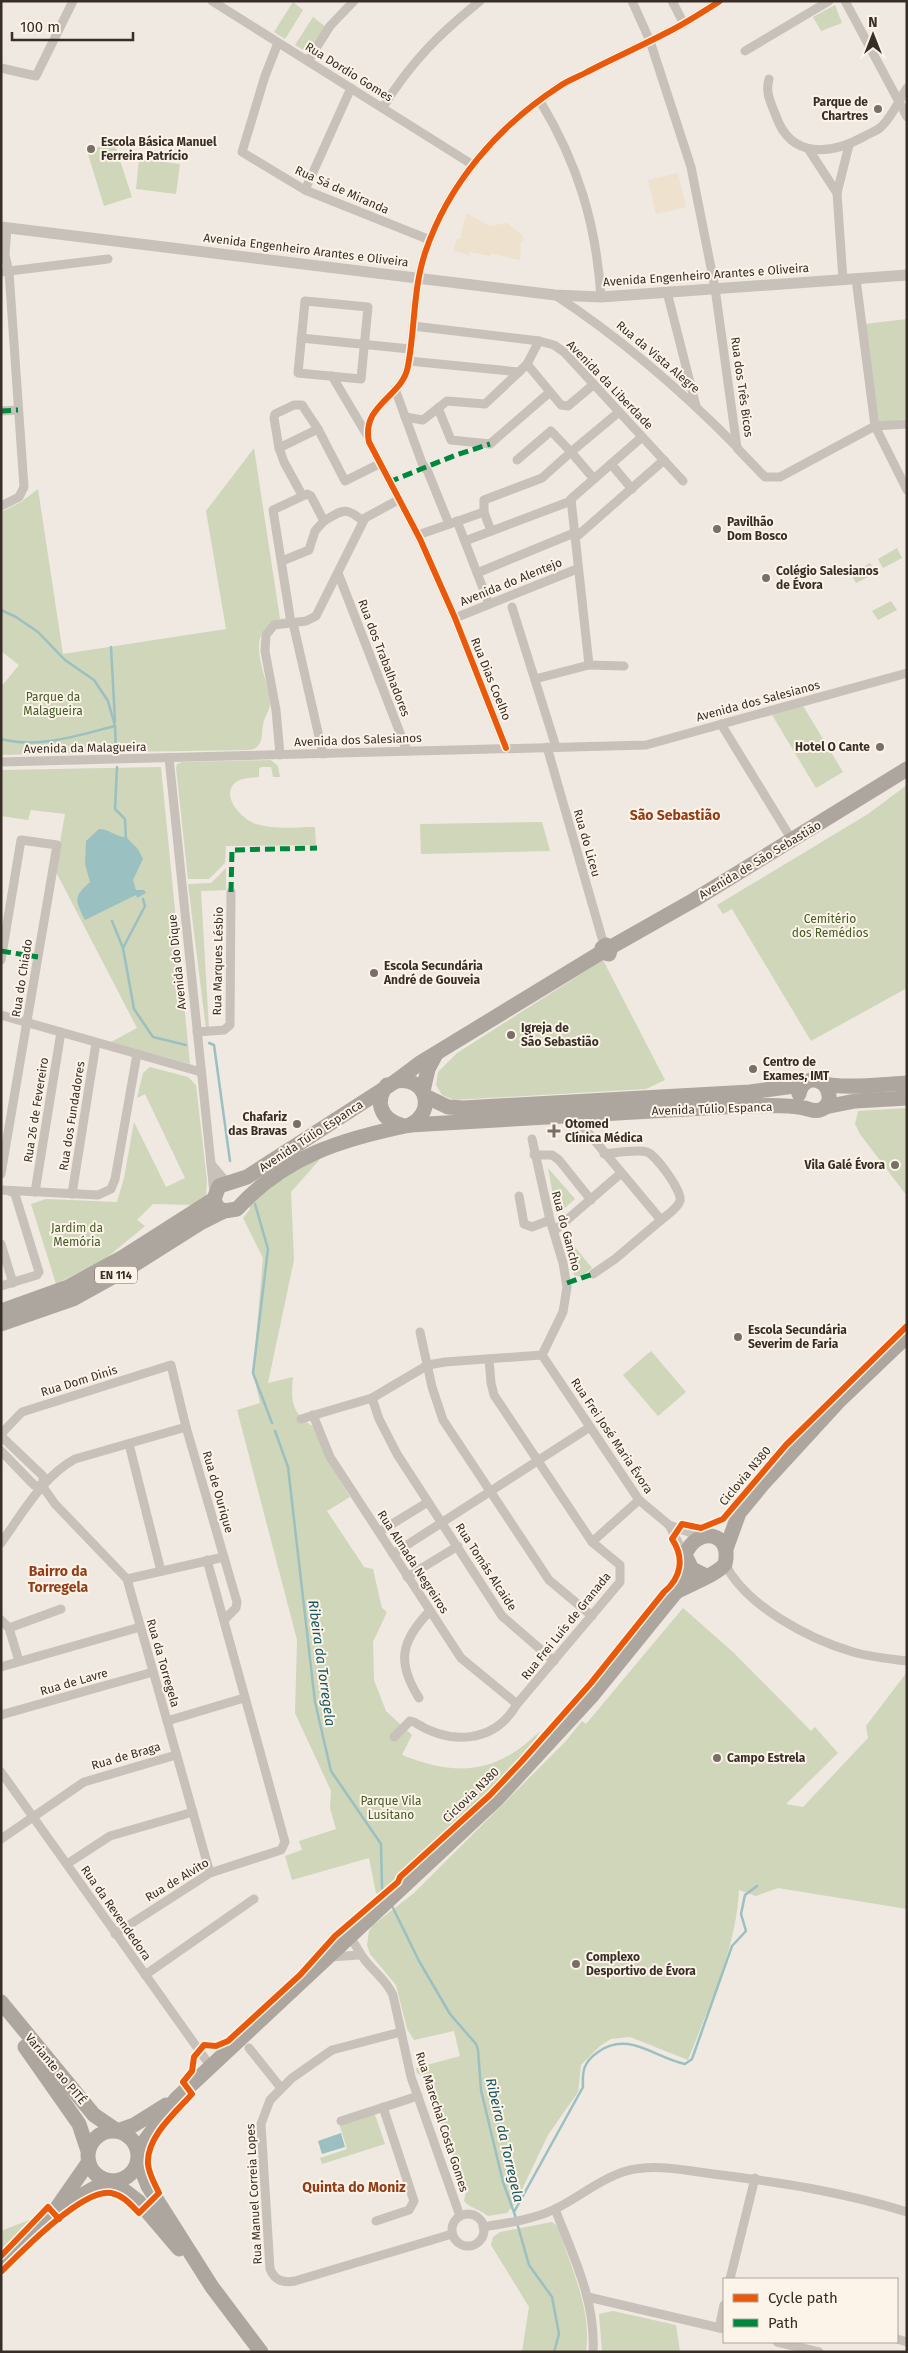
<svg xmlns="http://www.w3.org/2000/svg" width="908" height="2353" font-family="'Fira Sans',sans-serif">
  <rect width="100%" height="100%" fill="#efe9e1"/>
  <!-- green -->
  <g fill="#cfd6b9">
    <path d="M293,2L303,10L285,39L274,32Z"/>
    <path d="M835,5L842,23L821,31L813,17Z"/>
    <path d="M313,17L326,27L308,51H305L295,45Z"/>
    <path d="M114,142L132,197L104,206L87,151Z"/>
    <path d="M139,159L180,164L176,194L136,189Z"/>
    <path d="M907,319V419L879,422L865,324Z"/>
    <path d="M254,448L280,619L287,618C281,620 274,622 269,626C246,641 270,683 270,703C270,711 264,717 263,725C261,736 264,746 251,750L120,752L116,750L111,752L1,755V687L19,665L1,651V512L21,502L38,489L63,654L226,629L206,511Z"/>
    <path d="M897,548L902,558L883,568L878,559Z"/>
    <path d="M870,563L876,573L856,583L851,574Z"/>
    <path d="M891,601L897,610L878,620L872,611Z"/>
    <path d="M803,706L843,772L816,788L772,715Z"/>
    <path d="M271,760L278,766L280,777H273L271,767H261L259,769V777C252,778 242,778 236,782C219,795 242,820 256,824C275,830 296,827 315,827L316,845L226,846L225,863L209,879H188L176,768L177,764L182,762Z"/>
    <path d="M161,767L190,1064L111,1042L137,1028L55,870L65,814L31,810L28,820L1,816V770Z"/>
    <path d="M907,785V988L811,1041L732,909L723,914L717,905L868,814Z"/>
    <path d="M542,822L550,851L421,854L420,824Z"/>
    <path d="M226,868V890L201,891L209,1029H206L188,884L211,883Z"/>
    <path d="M603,960L665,1080L646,1089L454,1100L442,1095L436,1085L438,1072L457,1053Z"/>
    <path d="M150,1067L188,1077L196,1085L207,1181L206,1196L195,1205L153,1204L137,1220L145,1226L105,1259L56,1284L31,1204L46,1199L117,1202L124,1178L134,1122L166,1187L185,1178L145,1094L137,1098L143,1073Z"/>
    <path d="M907,1108V1196L860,1134L855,1124L858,1111Z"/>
    <path d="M321,1158L291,1192L294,1260L268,1383L293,1377C290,1403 293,1415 316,1428L327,1460L350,1497L327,1511L364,1567L373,1569L382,1608L387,1612L373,1642L374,1680L386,1711L412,1735L402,1755C457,1777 497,1774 540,1731L525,1758L381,1897L376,1893L369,1858L292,1880L285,1856L302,1850L299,1841L336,1829L330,1808L331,1791L295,1713L297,1640L237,1410L260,1403L253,1373L263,1258L243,1218L250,1209V1200L266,1183Z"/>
    <path d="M548,1168L575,1199L559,1213H556Z"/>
    <path d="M566,1236L592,1268L581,1277L574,1275Z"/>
    <path d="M651,1351L686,1392L658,1416L623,1375Z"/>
    <path d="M683,1608L734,1653L811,1731L815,1727L838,1753L786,1804L803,1807L868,1738L866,1726L907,1672V1909L778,1888L756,1896L739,1890C736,1949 709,2006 688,2060L630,2037L611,2039L600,2046L581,2065L578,2092L548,2135L516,2202L507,2213L488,2216C481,2210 470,2208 464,2201L466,2192L461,2177L423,2076L417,2073L416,2068L460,2056L454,2031L414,2040L407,2029L396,1985L370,1954L367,1945L369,1931L373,1925L414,1893L565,1742L582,1721L586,1724Z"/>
    <path d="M374,2112L385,2144L322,2164L320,2158L347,2149L339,2123Z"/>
    <path d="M29,2220L1,2253V2231Z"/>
    <path d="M552,2222L557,2226L561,2236C573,2273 592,2312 586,2352H522L529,2307L491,2245L493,2237L500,2232Z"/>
    <path d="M613,2311L676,2325L680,2352H602L599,2314Z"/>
  </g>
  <!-- plaza -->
  <g fill="#eee2cf">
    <path d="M678,173L686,207L656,214L648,180Z"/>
    <path d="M466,213L490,226L507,223L522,235L524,241L521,242L520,260L492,254L490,256L470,252L469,255L453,251L457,239H460Z"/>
  </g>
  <!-- water -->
  <g fill="#9bc0c2">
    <path d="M99,829C109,829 116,837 126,837L138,849L143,859L133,880L136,890H144L146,893L137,898L136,895L85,920C75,900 73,897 90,882L85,864L86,841Z"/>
    <path d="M341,2133L345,2147L322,2154L318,2141Z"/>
  </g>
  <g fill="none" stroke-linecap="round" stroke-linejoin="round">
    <!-- stream -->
    <g stroke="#9bc0c2" stroke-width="2.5">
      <path d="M1,610L16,617L38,632L65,660L94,680L108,701L115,726C79,735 39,749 1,739"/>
      <path d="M111,647L115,721"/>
      <path d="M115,726L116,750"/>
      <path d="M117,767L115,809L125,819L126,839"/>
      <path d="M112,921L123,948L134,1009L153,1037L186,1045"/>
      <path d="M123,948L145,906L143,899"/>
      <path d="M209,1043L214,1045L230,1161"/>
      <path d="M255,1204L268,1249L253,1373L272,1423"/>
      <path d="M275,1431L288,1467L315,1702L331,1771L381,1844L382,1888L386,1895"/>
      <path d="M392,1906L419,1961L450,2014L476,2044L478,2050L481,2090L503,2182L516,2218"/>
      <path d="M514,2212L583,2087C582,2070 584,2062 598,2052C628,2030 655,2058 685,2064L692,2059L732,1946L746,1931L741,1914L745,1895L757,1886"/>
      <path d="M517,2223L529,2265L552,2297L559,2334L554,2352"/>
    </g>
    <!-- minor -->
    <g stroke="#c8c1ba" stroke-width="9">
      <path d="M212,1L473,165"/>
      <path d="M632,1L650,41L691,167L715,288L737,448L765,477H780L875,426L907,424"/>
      <path d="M672,1L684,24"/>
      <path d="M845,1L907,117"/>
      <path d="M278,43L265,76L242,152L305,190L430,240"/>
      <path d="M745,51L829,1"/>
      <path d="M308,61L330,26L354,1"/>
      <path d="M1,68L36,76L73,1"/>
      <path d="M769,79C765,93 771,103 776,116C791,159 831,155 865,136C870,133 877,131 881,127C892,117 899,100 907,88"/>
      <path d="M540,101C578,164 596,223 601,297"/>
      <path d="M383,107C412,61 438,35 480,1"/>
      <path d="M809,150L837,193"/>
      <path d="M305,190L351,88"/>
      <path d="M1,272L108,259"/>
      <path d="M856,279L875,426L907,490"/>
      <path d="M843,280L837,193L849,145"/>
      <path d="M667,292L696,406"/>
      <path d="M555,295C622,339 681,390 737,447"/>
      <path d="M305,301L368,307L361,379L298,373Z"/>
      <path d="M413,326L539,341L554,345L564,352L683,481"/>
      <path d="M301,338L410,349"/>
      <path d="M409,361L519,372L527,364L539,341"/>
      <path d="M527,364L561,405L568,406L593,385"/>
      <path d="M332,376L367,435"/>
      <path d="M395,389L422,463L428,472L449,524"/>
      <path d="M294,405H302L318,429L279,448L274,418L275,414Z"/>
      <path d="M438,408L451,440L490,444L550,392"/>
      <path d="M1,411L18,410"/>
      <path d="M405,417L423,420L447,401L485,404L519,372"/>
      <path d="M318,429L345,481L379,464"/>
      <path d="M279,448L284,462L302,495"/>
      <path d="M611,464L632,489"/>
      <path d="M594,479L571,452L619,412"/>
      <path d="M1,506L19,497L24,487L9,272L5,255L7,228"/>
      <path d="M484,512V500L542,478L571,452L551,431L517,460"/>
      <path d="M457,521L489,604"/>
      <path d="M418,535L484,512L491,531"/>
      <path d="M575,538L664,460"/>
      <path d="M465,541L571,501"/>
      <path d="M282,561L309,550L315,531L324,521"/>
      <path d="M338,573L407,751"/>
      <path d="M477,573L574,533"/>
      <path d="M512,607L556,747"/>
      <path d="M455,618L577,569"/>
      <path d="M291,623L273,510L307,494L311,496L324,521C343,510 345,506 363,521"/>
      <path d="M293,623L323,754"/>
      <path d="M589,665L624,666"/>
      <path d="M535,679L589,665L571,499L642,437"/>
      <path d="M721,724L792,840"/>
      <path d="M547,747L604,945"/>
      <path d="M506,748L455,618L420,539L369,442C361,404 403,397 408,366C415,329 413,289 425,253C448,184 498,126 560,86C568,80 578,77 587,72C614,58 641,46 668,32C686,23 703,12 720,1"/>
      <path d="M280,755L276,710L265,651L266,635L274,625L306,621L316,616L365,518L398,500"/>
      <path d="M169,758L214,1193"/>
      <path d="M1,762L646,745L907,673"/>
      <path d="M1,960L21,840L57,845L1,1174"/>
      <path d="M1,1015L201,1072"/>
      <path d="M197,1032L224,1030L230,1025L231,892"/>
      <path d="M571,1117L585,1129L661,1220L615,1259L593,1274"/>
      <path d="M532,1139L550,1220L563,1263L567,1287L563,1312L542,1355"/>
      <path d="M604,1154C615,1153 638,1149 647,1152C656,1155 683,1192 680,1201C678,1208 667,1215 661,1220"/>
      <path d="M534,1155H552L559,1160L591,1200"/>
      <path d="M211,1164L227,1183"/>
      <path d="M1,1190L98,1195L111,1189L115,1179L137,1054"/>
      <path d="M35,1192L61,1032"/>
      <path d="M72,1194L96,1043"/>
      <path d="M519,1196L524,1224L532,1227L550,1220"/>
      <path d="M554,1231L620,1174"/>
      <path d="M1,1244L13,1283"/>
      <path d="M1,1286L37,1275L39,1272L14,1191L11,1192"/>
      <path d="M420,1332L432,1387L443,1420L549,1580L592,1616"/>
      <path d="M542,1355L639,1500L669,1525L700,1536"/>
      <path d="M372,1398L379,1419L397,1454L502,1616L554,1661"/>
      <path d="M313,1415L330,1457L461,1658L517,1704"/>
      <path d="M301,1419L372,1398L428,1365L445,1362L542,1355"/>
      <path d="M1,1434L22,1412L171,1365L186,1427L237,1602L236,1608L224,1620"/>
      <path d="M1,1436L43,1476V1487L55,1504L127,1579L210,1873"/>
      <path d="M129,1444L161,1571"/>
      <path d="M1,1451L34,1485L43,1487"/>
      <path d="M669,1525L685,1555"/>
      <path d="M379,1532L428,1502"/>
      <path d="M592,1542L639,1500"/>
      <path d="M1,1543C22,1514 43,1476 75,1459L186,1427"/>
      <path d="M393,1554L590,1427"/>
      <path d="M725,1564C746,1606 809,1639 853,1652C871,1657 889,1659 907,1661"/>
      <path d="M407,1577L458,1546"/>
      <path d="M127,1579L224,1557"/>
      <path d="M1,1620L9,1628L19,1661"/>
      <path d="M9,1628L61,1609"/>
      <path d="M1,1667L140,1627"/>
      <path d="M419,1698C397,1663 400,1642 429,1612"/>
      <path d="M1,1715L153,1672"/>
      <path d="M167,1721L244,1698"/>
      <path d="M394,1737L410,1721L414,1722C450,1745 494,1744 517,1704L620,1582V1565L592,1542L494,1395L491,1383L489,1359"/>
      <path d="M1,1772L211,2067"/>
      <path d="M1,1839L84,1782L176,1755"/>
      <path d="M67,1864L110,1836L193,1812"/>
      <path d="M115,1934L210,1873L281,1850L285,1842L207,1560"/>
      <path d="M348,1937C356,1943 357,1949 362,1956C372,1971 386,1979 393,1995L411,2077L460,2216"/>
      <path d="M330,1957L359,1955"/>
      <path d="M145,1975L254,1899"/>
      <path d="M401,2032L332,2050L292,2078L270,2100L261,2124L270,2269C275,2281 283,2283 295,2281L452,2234"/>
      <path d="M249,2048L281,2088"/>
      <path d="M341,2121L418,2096"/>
      <path d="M555,2209C573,2256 596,2301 593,2352"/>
      <circle cx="468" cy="2230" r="16"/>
      <path d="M376,2221L409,2210L414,2201L383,2107"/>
      <path d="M483,2227C506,2223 531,2220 553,2210C577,2199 598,2180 623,2172C652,2163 684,2170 713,2174C779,2182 843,2192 907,2212"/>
      <path d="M730,2279L755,2178"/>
      <path d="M588,2297L724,2329"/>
      <path d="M719,2328L724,2305"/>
      <path d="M897,2339L907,2342"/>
      <path d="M777,2342L819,2352"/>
    </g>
    <!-- tertiary -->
    <path stroke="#c8c1ba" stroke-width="11" d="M1,227L555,295L601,297L907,275"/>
    <!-- primary -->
    <g stroke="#ada69f" stroke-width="15">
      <path d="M602,952L609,954L611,947L694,900L907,769"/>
      <path d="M396,1081L420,1063L602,952V948L606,945"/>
      <path d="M387,1085C374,1101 381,1120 401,1125"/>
      <path d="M423,1091L428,1069L436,1054"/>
      <path d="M799,1094C800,1087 804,1082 811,1080C817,1079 820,1082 825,1084C844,1089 886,1084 907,1083"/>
      <path d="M425,1096L448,1107L463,1108L750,1092L802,1085"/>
      <path d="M825,1107L855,1101L907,1098"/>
      <path d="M224,1211L217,1207L214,1199L219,1186L247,1177L396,1081C426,1076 437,1111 410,1125"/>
      <path d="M1,1311L68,1287L123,1257L214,1199"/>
      <path d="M1,1324L73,1299L129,1268L202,1222L224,1211L237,1209C285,1156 342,1139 410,1125L740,1106C760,1106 784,1104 804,1108C810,1109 814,1112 820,1110C832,1106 831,1092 824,1084"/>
      <path d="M726,1549L739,1513L762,1485L840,1400L907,1336"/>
      <path d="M676,1592C689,1585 718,1574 725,1564C733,1532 697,1525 685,1555L692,1569L706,1576"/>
      <path d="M1,2002L94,2115L116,2130"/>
      <path d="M25,2047L79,2124L88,2151"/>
      <circle cx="113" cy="2156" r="25"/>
      <path d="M117,2131L134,2125L166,2105"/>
      <path d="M138,2150L176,2099L497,1799L591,1697L676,1592L688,1562"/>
      <path d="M138,2161L148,2186L212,2287L261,2352"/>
      <path d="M112,2181L139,2202L179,2249"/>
      <path d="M59,2208L107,2181"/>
      <path d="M1,2264L56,2209L88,2163"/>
    </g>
    <!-- quiet -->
    <g stroke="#00873e" stroke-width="5" stroke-dasharray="10 5" stroke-linecap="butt">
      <path d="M1,411L18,410"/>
      <path d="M389,482L456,455L490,444"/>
      <path d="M231,892L232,850L317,848"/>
      <path d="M1,951L38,957"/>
      <path d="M567,1283L593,1274"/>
    </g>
    <defs>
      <g id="cycleway">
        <path d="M506,748L455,618L420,539L369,442C361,404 403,397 408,366C415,329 413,289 425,253C448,184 498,126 560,86C568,80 578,77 587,72C614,58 641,46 668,32C686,23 703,12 720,1"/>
        <path d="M1,2256L48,2207L59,2219"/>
        <path d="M1,2272C21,2252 83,2188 111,2193C123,2195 131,2205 139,2213L159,2193C155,2184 149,2175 148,2164C146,2137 176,2112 192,2094L183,2082L192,2071L194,2057L204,2045L216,2046L228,2041L300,1975L335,1936L398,1882L400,1877L490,1795L522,1761L591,1683L664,1592C681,1578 685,1558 672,1539L682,1524L701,1528L723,1519L786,1445L907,1326"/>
      </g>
    </defs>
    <!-- cycleway casing -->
    <use href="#cycleway" stroke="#fcf4e8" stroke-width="9"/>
    <!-- cycleway -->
    <use href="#cycleway" stroke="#e8590c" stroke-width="6"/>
  </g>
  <!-- markers -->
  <g fill="#796f68" stroke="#fcf4e8" stroke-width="2">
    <circle cx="878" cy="109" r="5"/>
    <circle cx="91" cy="149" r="5"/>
    <circle cx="717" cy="529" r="5"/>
    <circle cx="766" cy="578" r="5"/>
    <circle cx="880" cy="747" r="5"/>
    <circle cx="374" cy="973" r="5"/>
    <circle cx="511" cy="1035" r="5"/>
    <circle cx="753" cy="1069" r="5"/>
    <circle cx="297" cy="1124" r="5"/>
    <path d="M551.5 1123.5h5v5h5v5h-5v5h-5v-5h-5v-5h5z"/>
    <circle cx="895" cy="1165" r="5"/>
    <circle cx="738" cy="1337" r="5"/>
    <circle cx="717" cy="1758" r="5"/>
    <circle cx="576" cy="1964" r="5"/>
  </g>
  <g text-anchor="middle" stroke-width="4" stroke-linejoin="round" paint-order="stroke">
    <!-- shield labels -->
    <rect fill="#fcf4e8" stroke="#746961" stroke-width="1" x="95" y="1266.5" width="42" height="17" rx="4"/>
    <g font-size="11" font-weight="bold" fill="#392e27">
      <text x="116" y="1279">EN 114</text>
    </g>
    <!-- street labels -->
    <g font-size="12" fill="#392e27" stroke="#fcf4e8">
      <text transform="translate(349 72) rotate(32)" y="4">Rua Dordio Gomes</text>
      <text transform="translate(342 190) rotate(24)" y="4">Rua Sá de Miranda</text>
      <text transform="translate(306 250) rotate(7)" y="4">Avenida Engenheiro Arantes e Oliveira</text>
      <text transform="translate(706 275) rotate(-4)" y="4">Avenida Engenheiro Arantes e Oliveira</text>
      <text transform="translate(658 357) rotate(40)" y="4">Rua da Vista Alegre</text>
      <text transform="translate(610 385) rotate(46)" y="4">Avenida da Liberdade</text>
      <text transform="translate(742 387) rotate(82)" y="4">Rua dos Três Bicos</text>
      <text transform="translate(511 582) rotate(-22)" y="4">Avenida do Alentejo</text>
      <text transform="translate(384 658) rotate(69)" y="4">Rua dos Trabalhadores</text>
      <text transform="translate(491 679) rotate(68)" y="4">Rua Dias Coelho</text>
      <text transform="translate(758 701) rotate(-15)" y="4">Avenida dos Salesianos</text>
      <text transform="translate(358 740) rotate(-2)" y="4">Avenida dos Salesianos</text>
      <text transform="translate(85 748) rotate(-1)" y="4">Avenida da Malagueira</text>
      <text transform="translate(587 843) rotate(74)" y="4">Rua do Liceu</text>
      <text transform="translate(760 860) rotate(-31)" y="4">Avenida de São Sebastião</text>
      <text transform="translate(218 961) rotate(-89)" y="4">Rua Marques Lésbio</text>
      <text transform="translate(177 962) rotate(-96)" y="4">Avenida do Dique</text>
      <text transform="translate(22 978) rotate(-81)" y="4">Rua do Chiado</text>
      <text transform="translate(712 1109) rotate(-2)" y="4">Avenida Túlio Espanca</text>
      <text transform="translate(36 1110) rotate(-81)" y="4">Rua 26 de Fevereiro</text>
      <text transform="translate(72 1116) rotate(-81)" y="4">Rua dos Fundadores</text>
      <text transform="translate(311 1136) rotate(-33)" y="4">Avenida Túlio Espanca</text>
      <text transform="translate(566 1231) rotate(75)" y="4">Rua do Gancho</text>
      <text transform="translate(79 1381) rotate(-17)" y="4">Rua Dom Dinis</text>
      <text transform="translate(612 1436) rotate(56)" y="4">Rua Frei José Maria Évora</text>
      <text transform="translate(745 1476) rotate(-50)" y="4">Ciclovia N380</text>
      <text transform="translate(218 1492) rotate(74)" y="4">Rua de Ourique</text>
      <text transform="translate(413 1562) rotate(57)" y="4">Rua Almada Negreiros</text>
      <text transform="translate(486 1567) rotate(57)" y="4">Rua Tomás Alcaide</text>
      <text transform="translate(566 1626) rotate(-51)" y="4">Rua Frei Luís de Granada</text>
      <text transform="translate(163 1663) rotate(74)" y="4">Rua da Torregela</text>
      <text transform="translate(74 1682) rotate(-16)" y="4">Rua de Lavre</text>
      <text transform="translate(126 1756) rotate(-16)" y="4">Rua de Braga</text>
      <text transform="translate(471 1795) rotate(-44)" y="4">Ciclovia N380</text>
      <text transform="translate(177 1880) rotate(-31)" y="4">Rua de Alvito</text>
      <text transform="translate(116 1913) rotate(55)" y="4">Rua da Revendedora</text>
      <text transform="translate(56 2069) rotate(50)" y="4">Variante ao PITÉ</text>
      <text transform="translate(442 2122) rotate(72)" y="4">Rua Marechal Costa Gomes</text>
      <text transform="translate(254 2194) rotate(-93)" y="4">Rua Manuel Correia Lopes</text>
    </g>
    <!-- poi labels -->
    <g font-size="12" font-weight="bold" fill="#392e27" stroke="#fcf4e8" text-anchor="start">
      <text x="868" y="106" text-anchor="end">Parque de<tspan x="868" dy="14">Chartres</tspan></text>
      <text x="101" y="146">Escola Básica Manuel<tspan x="101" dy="14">Ferreira Patrício</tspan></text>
      <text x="727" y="526">Pavilhão<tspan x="727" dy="14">Dom Bosco</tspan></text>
      <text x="776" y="575">Colégio Salesianos<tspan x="776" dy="14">de Évora</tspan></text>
      <text x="870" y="751" text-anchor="end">Hotel O Cante</text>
      <text x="384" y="970">Escola Secundária<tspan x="384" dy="14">André de Gouveia</tspan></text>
      <text x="521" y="1032">Igreja de<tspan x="521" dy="14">São Sebastião</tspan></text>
      <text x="763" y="1066">Centro de<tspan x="763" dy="14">Exames, IMT</tspan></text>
      <text x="287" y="1121" text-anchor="end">Chafariz<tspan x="287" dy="14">das Bravas</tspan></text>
      <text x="565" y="1128">Otomed<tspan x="565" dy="14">Clínica Médica</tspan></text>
      <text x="885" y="1169" text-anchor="end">Vila Galé Évora</text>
      <text x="748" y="1334">Escola Secundária<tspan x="748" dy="14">Severim de Faria</tspan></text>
      <text x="727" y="1762">Campo Estrela</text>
      <text x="586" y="1961">Complexo<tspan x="586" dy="14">Desportivo de Évora</tspan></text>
    </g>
    <!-- park labels -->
    <g font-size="12" fill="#455b28" stroke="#fcf4e8">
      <text x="53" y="701">Parque da<tspan x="53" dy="14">Malagueira</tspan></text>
      <text x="830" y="923">Cemitério<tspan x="830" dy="14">dos Remédios</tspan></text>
      <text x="77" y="1232">Jardim da<tspan x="77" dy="14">Memória</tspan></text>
      <text x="391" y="1805">Parque Vila<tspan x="391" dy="14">Lusitano</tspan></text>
    </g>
    <!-- neighbourhood labels -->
    <g font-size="14" font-weight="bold" fill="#923d17" stroke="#fcf4e8">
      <text x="675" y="820">São Sebastião</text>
      <text x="58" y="1576">Bairro da<tspan x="58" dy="16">Torregela</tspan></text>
      <text x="354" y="2192">Quinta do Moniz</text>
    </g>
    <!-- water labels -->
    <g font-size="14" font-style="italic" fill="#185660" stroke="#fcf4e8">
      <text transform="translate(322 1663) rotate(82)" y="5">Ribeira da Torregela</text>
      <text transform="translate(505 2140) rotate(77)" y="5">Ribeira da Torregela</text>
    </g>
  </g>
  <!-- border -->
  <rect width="908" height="2353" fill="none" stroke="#392e27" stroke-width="5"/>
  <!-- legend -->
  <rect x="723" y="2278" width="175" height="65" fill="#fcf4e8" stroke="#aea59b"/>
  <rect x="733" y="2294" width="25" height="8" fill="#e8590c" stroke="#aea59b"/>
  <text x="768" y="2303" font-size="15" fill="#392e27">Cycle path</text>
  <rect x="733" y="2319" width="25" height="8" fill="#00873e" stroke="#aea59b"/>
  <text x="768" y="2328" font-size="15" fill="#392e27">Path</text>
  <!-- north arrow -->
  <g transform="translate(873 35)" stroke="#fcf4e8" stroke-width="4" paint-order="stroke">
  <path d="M0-4L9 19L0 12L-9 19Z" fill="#392e27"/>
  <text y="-8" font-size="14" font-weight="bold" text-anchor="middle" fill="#392e27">N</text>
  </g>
  <!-- scale -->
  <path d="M12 32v8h121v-8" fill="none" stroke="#392e27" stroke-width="2.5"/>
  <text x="20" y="32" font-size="15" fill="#392e27" stroke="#fcf4e8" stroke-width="4" paint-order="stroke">100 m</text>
</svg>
